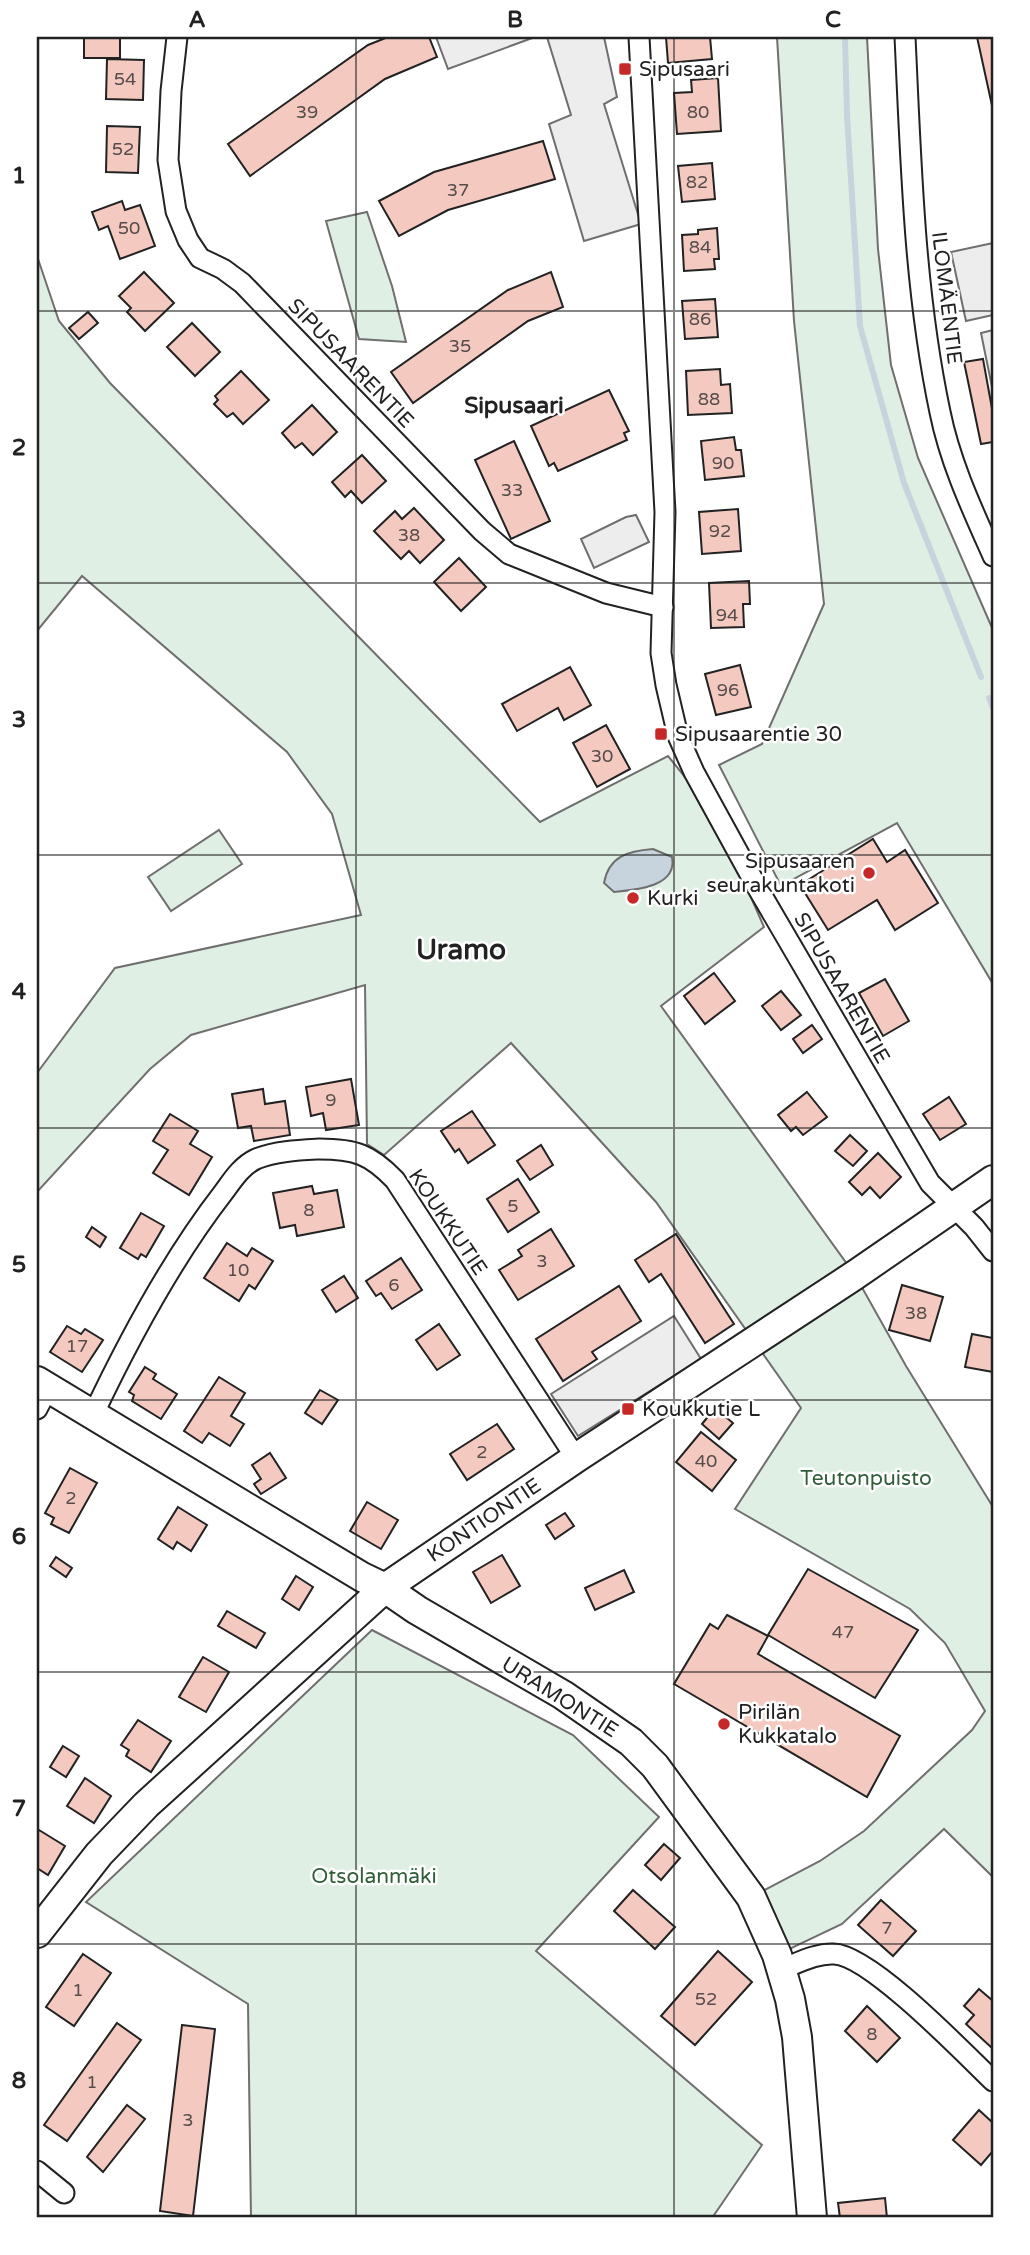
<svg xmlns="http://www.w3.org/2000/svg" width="1030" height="2255" font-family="'Varela Round',sans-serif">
  <rect width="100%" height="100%" fill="#fff"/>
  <!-- green -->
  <g fill="#e0efe3" stroke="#6f6f6f" stroke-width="2">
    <path d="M777,37H867L878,249L891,365L918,458L993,630V984L897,823L781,886L719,765L762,744L824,604L794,321Z"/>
    <path d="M367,212L392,286L406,342L359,339L326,221Z"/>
    <path d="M37,256L59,321L110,383L540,822L668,756L685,777L750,895L764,927L661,1006L855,1275L906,1366L993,1507V1877L944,1829L842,1924L777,1955L751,1897L820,1861L864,1831L972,1730L985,1711L945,1643L910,1609L735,1509L801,1408L656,1202L511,1043L384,1155L367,1144L365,985L191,1035L150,1069L37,1192V1073L115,968L361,915L332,814L287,752L82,576L37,631Z"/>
    <path d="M219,830L242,864L171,911L148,877Z"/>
    <path d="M372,1630L573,1735L659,1817L536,1951L762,2145L712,2218H251L248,2004L86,1902Z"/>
  </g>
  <!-- parking -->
  <g fill="#ededed" stroke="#6f6f6f" stroke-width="2">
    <path d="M436,37H535L448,69Z"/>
    <path d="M547,37H604L617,97L604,104L641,224L584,241L549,124L571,115Z"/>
    <path d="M993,243V315L966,321L951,252Z"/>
    <path d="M993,330V392L981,333Z"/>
    <path d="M636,515L649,542L594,568L581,539L626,517Z"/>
    <path d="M674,1316L701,1359L578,1436L551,1394Z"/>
  </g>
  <!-- water -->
  <path fill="#c7d3dd" stroke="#6f6f6f" stroke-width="2" d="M653,849L672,857C678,887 635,890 614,892L604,883C609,856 628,851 653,849Z"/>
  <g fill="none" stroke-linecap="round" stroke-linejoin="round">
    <!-- stream -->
    <g stroke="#c7d3dd" stroke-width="6">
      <path d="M845,37L847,115L860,326L904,483L981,677"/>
      <path d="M989,698L993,708"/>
    </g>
  </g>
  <!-- building -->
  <g fill="#f3c9c0" stroke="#222" stroke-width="2">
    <rect x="84" y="37" width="36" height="21"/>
    <path d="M388,37H429L437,57L385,79L250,176L228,144L368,45Z"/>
    <path d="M666,37H710L712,59L668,63Z"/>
    <path d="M977,37H993V110Z"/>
    <path d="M107,59L144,60L143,100L106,99Z"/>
    <path d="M718,78L721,131L677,134L674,93L692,92L691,80Z"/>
    <path d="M107,126L140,127L138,173L106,172Z"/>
    <path d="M543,141L555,179L448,210L399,236L379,201L434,172Z"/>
    <path d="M712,163L715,199L682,202L678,166Z"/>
    <path d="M122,201L125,210L140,205L155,246L120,259L108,226L99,230L92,212Z"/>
    <path d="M717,228L719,259H714L715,269L684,271L682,235L698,234V230Z"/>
    <path d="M144,272L174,303L145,331L127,312L131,308L119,296Z"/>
    <path d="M551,272L563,307L528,321L413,403L391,372L508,290Z"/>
    <path d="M715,299L718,337L685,339L682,301Z"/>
    <path d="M88,312L98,323L79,339L69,328Z"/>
    <path d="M192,323L220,352L195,376L167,347Z"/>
    <path d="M983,359L993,414V442L981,444L964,362Z"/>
    <path d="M720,369L721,385L730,384L732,413L688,415L686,371Z"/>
    <path d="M241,371L269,400L243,424L233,413L227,417L214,404L218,400L215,396Z"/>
    <path d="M609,390L629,431L624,433L627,440L558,471L554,463L549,466L531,426Z"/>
    <path d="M312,405L337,432L313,455L302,443L295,448L282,433Z"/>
    <path d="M734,437L736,450H741L744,476L705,480L701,441Z"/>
    <path d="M514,441L550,521L511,539L475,460Z"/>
    <path d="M362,455L386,481L362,503L351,491L345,497L332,482Z"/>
    <path d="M414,508L444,540L420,563L409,551L401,559L374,531L395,511L402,519Z"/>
    <path d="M738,509L741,551L702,554L699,512Z"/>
    <path d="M459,558L486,587L461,611L434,582Z"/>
    <path d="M749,581L750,604H743L744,627L711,628L709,583Z"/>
    <path d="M740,665L751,707L716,715L705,674Z"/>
    <path d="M570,667L591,705L564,720L558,708L517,731L502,704Z"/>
    <path d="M606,725L630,769L597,787L573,743Z"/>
    <path d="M873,839L887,862L905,850L938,903L895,930L877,900L828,930L800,885Z"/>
    <path d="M714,973L735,1001L705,1024L684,996Z"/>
    <path d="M885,979L909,1021L883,1036L859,993Z"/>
    <path d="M781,991L801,1015L781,1030L762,1006Z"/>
    <path d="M812,1025L822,1039L803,1053L793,1039Z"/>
    <path d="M351,1079L359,1125L326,1130L323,1113L311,1116L306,1087Z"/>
    <path d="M263,1089L265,1104L285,1101L290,1135L254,1141L251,1126L238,1128L232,1094Z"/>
    <path d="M807,1092L827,1117L803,1135L796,1127L791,1131L778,1115Z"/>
    <path d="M949,1097L966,1124L940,1140L923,1114Z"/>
    <path d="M472,1111L495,1145L468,1163L459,1149L455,1152L441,1131Z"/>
    <path d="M170,1114L198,1131L190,1144L212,1157L189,1195L153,1173L168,1150L153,1141Z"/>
    <path d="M850,1135L867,1151L853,1166L835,1151Z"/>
    <path d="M541,1145L553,1165L530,1180L517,1161Z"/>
    <path d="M878,1153L901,1177L880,1198L870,1187L862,1195L849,1182Z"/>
    <path d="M518,1179L539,1212L508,1232L487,1199Z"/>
    <path d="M312,1186L314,1194L337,1190L344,1227L297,1236L295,1225L280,1228L273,1193Z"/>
    <path d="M141,1213L164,1226L146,1257L141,1254L138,1259L120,1248Z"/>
    <path d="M92,1227L106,1237L100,1247L86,1237Z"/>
    <path d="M551,1229L574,1266L518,1300L499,1270L522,1256L518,1250Z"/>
    <path d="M676,1234L734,1324L705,1343L661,1274L649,1282L635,1260Z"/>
    <path d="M227,1243L247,1256L252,1248L273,1261L255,1289L249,1285L239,1301L204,1278Z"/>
    <path d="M401,1258L422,1290L392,1309L381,1293L376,1296L366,1281Z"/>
    <path d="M344,1276L358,1298L336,1312L322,1290Z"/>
    <path d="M902,1285L943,1297L930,1341L889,1330Z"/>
    <path d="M619,1286L641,1321L592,1352L597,1359L563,1381L536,1339Z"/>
    <path d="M439,1324L460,1355L437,1370L416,1340Z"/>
    <path d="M67,1326L81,1334L85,1329L103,1340L82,1372L50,1352Z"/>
    <path d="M972,1334L993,1338V1372L965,1367Z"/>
    <path d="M145,1367L156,1374L153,1379L177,1394L161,1419L132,1401L134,1395L129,1392Z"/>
    <path d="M219,1377L245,1393L231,1416L244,1424L230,1446L209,1433L202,1443L184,1431Z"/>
    <path d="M320,1390L338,1400L322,1424L305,1413Z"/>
    <path d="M715,1408L733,1423L719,1439L702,1424Z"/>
    <path d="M497,1424L514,1449L467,1480L450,1454Z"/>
    <path d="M701,1432L736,1460L712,1491L676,1462Z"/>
    <path d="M270,1453L286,1478L261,1494L254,1484L261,1479L252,1465Z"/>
    <path d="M70,1468L97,1483L69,1533L51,1524L54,1518L45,1513Z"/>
    <path d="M367,1502L398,1520L381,1549L350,1531Z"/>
    <path d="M178,1507L207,1525L191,1551L177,1542L173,1549L158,1539Z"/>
    <path d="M565,1513L574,1526L555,1539L546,1525Z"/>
    <path d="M502,1555L520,1586L491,1603L473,1572Z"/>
    <path d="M56,1557L72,1568L66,1577L50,1566Z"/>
    <path d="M808,1569L918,1630L875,1698L768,1635Z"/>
    <path d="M624,1570L634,1592L595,1610L585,1588Z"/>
    <path d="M296,1576L313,1587L299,1610L282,1599Z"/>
    <path d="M227,1611L265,1633L256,1648L218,1626Z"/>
    <path d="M727,1615L768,1636L758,1654L900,1736L867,1797L674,1684L710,1624L718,1629Z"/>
    <path d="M203,1657L229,1672L206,1712L179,1697Z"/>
    <path d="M138,1720L171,1741L151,1772L126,1756L129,1750L121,1745Z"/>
    <path d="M63,1746L79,1756L66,1777L50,1767Z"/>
    <path d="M85,1778L111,1796L94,1823L67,1806Z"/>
    <path d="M39,1830L65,1846L48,1875L37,1868V1833Z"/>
    <path d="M664,1844L680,1858L661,1880L645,1865Z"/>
    <path d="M633,1890L675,1927L655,1949L614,1911Z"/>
    <path d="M881,1900L916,1931L893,1956L858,1925Z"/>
    <path d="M718,1951L752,1982L695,2045L661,2016Z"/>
    <path d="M83,1954L111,1973L74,2026L46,2007Z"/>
    <path d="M979,1989L993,2001V2049L966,2024L974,2015L964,2006Z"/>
    <path d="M867,2006L900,2038L877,2062L845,2031Z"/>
    <path d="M117,2023L141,2040L67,2141L44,2125Z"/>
    <path d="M182,2025L215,2029L193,2216L160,2211Z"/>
    <path d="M127,2105L145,2119L103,2172L87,2157Z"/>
    <path d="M979,2110L993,2123V2151L981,2165L953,2140Z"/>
    <path d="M885,2198L887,2218H840L838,2203Z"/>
  </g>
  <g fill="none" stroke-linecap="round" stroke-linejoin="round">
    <defs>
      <g id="street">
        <path d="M177,37L171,91L168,160L176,211L188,240L200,258L223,269L242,283L482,531L509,554L606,593L663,607"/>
        <path d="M639,37L665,512L661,653L666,685L678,736L694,772L757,887L930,1183L974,1227L993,1251"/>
        <path d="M905,37C911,162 914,289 940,412C950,462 972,509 993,556"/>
        <path d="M37,1409L48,1388"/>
        <path d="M93,1415C129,1339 171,1260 223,1193C232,1181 241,1166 256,1159C275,1151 300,1150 319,1149C355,1149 370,1154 395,1180L576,1458"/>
        <path d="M782,1969C798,1963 816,1953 834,1954C870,1955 964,2053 993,2081"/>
        <path d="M37,2171L64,2193"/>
      </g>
      <g id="secondary">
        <path d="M37,1381L362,1577L385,1588L417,1610L563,1695L631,1742L655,1766L751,1897L777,1955L790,1999L797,2037L812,2218"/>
        <path d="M37,1933L99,1854L146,1805L385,1588L576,1458L855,1275L993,1180"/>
      </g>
    </defs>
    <!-- street casing -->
    <use href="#street" stroke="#222" stroke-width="23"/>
    <!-- secondary casing -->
    <use href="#secondary" stroke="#222" stroke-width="32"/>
    <!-- street -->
    <use href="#street" stroke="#fff" stroke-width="19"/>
    <!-- secondary -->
    <use href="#secondary" stroke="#fff" stroke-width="28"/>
  </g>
  <!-- grid -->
  <path fill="none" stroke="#222" stroke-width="2" stroke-opacity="0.55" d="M356,37V2218M674,37V2218M37,311H993M37,583H993M37,855H993M37,1128H993M37,1400H993M37,1672H993M37,1944H993"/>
  <!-- markers -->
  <g fill="#c62828" stroke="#fff" stroke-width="2.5">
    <rect x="618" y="62" width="14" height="14" rx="3.5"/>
    <rect x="654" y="727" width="14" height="14" rx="3.5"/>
    <circle cx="869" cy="873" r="7"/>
    <circle cx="633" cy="898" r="7"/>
    <rect x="621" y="1402" width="14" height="14" rx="3.5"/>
    <circle cx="724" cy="1724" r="7"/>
  </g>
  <g text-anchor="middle" stroke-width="5" stroke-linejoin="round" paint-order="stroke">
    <!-- number labels -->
    <g font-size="18" fill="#564c4a">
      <text x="125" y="85">54</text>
      <text x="307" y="118">39</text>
      <text x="698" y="118">80</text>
      <text x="123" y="155">52</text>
      <text x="697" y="188">82</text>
      <text x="458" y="196">37</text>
      <text x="129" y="234">50</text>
      <text x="700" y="253">84</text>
      <text x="700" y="325">86</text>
      <text x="460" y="352">35</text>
      <text x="709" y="405">88</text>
      <text x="723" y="469">90</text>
      <text x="512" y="496">33</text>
      <text x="720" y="537">92</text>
      <text x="409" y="541">38</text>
      <text x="727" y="621">94</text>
      <text x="728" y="696">96</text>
      <text x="602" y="762">30</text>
      <text x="331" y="1106">9</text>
      <text x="513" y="1212">5</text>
      <text x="309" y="1216">8</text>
      <text x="542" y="1267">3</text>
      <text x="238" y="1276">10</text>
      <text x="394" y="1291">6</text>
      <text x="916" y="1319">38</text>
      <text x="77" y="1352">17</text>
      <text x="482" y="1458">2</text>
      <text x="706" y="1467">40</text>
      <text x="71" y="1504">2</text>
      <text x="843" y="1638">47</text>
      <text x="887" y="1934">7</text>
      <text x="78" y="1996">1</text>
      <text x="706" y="2005">52</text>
      <text x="872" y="2040">8</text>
      <text x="92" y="2088">1</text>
      <text x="188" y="2126">3</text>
    </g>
    <!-- poi labels -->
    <g font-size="21" fill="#222" stroke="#fff" text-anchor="start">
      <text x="639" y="76">Sipusaari</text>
      <text x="675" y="741">Sipusaarentie 30</text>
      <text x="855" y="868" text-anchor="end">Sipusaaren<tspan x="855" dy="24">seurakuntakoti</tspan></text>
      <text x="647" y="905">Kurki</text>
      <text x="642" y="1416">Koukkutie L</text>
      <text x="738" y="1719">Pirilän<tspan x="738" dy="24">Kukkatalo</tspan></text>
    </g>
    <!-- street labels -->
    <g font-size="21" fill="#222" stroke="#fff">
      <text transform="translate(947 298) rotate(83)" y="7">ILOMÄENTIE</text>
      <text transform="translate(351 363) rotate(46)" y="7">SIPUSAARENTIE</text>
      <text transform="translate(842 988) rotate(60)" y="7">SIPUSAARENTIE</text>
      <text transform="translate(448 1222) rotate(56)" y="7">KOUKKUTIE</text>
      <text transform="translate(484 1520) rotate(-34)" y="7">KONTIONTIE</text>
      <text transform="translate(560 1697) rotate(32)" y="7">URAMONTIE</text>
    </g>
    <!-- park labels -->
    <g font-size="21" fill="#2f5e38" stroke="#fff">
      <text x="866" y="1485">Teutonpuisto</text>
      <text x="374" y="1883">Otsolanmäki</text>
    </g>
    <!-- neighbourhood labels -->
    <g font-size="23" font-weight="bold" fill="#222" stroke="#fff">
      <text x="514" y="413">Sipusaari</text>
    </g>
    <!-- district labels -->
    <g font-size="28" font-weight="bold" fill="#222" stroke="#fff">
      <text x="461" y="959">Uramo</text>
    </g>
  </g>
  <!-- border -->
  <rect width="1030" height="2255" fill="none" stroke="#ffffff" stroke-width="77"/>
  <rect x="38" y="38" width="954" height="2178" fill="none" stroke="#222" stroke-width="2.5"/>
  <g font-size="23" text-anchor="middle" font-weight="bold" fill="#222">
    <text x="197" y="27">A</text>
    <text x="515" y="27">B</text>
    <text x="833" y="27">C</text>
    <text x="19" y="183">1</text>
    <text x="19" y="455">2</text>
    <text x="19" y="727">3</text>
    <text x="19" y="999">4</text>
    <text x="19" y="1272">5</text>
    <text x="19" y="1544">6</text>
    <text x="19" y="1816">7</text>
    <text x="19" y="2088">8</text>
  </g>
</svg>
